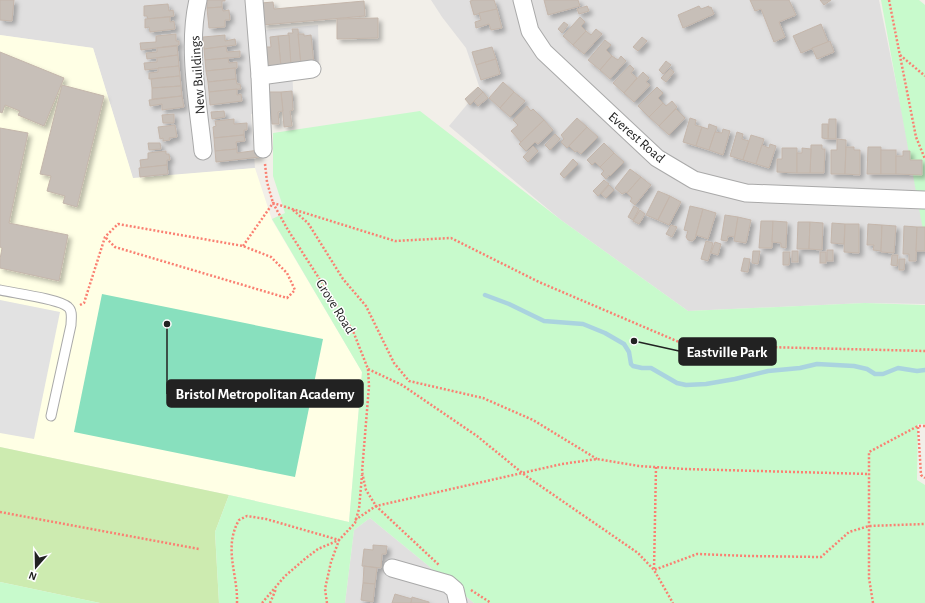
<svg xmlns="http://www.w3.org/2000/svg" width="925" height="603" font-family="'Alegreya Sans',sans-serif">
  <defs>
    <filter id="shadow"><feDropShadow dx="3.5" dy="3.5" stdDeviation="2" flood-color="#0004"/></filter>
  </defs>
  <rect width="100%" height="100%" fill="#f2efe9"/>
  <!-- residential -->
  <g fill="#e0dfdf">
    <path d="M0,0H247L250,31L318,25L319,63L292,68L294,108L251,114L255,168L133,179L93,48L0,35Z"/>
    <path d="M431,0H879L918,190L925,236V304L865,303L688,311L561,220L449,126L480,89L466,48L442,17Z"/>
    <path d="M370,518L474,603H345L354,530Z"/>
  </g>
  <!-- education -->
  <path fill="#ffffe5" d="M0,35L93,48L133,178L255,168L272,220L362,372L349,522L229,495L0,447Z"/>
  <!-- grass -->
  <path fill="#cdebb0" d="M0,447L229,495L215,532L219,603H100L0,582Z"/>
  <!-- park -->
  <g fill="#c8facc">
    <path d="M881,0H919L925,5V241Z"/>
    <path d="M420,111L561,220L688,311L865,303L925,305V424H918L917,480L925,485V603H474L370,518L354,530L345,603H219L215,532L229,495L349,522L362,372L272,219L285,213L273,176V133Z"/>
    <path d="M0,582L100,603H0Z"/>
  </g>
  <!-- pitch -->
  <path fill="#88e0be" d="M102,294L323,339L295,477L74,432Z"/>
  <!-- parking -->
  <path fill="#e2e2e2" d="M0,300L60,312L34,439L0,433Z"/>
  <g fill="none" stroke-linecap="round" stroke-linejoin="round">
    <!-- stream -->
    <path stroke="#aad3df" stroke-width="4.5" d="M485,295L509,304L544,321L583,324L605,333L624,344L629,352L631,364L633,366L642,368H651L677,383L686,385L706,384L735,379L768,371L800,368L817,364L854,366L867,369L875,374H883L898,368L917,371L925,370"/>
  </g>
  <!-- building -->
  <g fill="#c7bfb8" stroke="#c4b6ab" filter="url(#shadow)">
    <path d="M0,0H14L12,21L0,20Z"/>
    <path d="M207,0H225V1H222V7L207,8Z"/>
    <path d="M474,0H494L497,9L474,15L470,1Z"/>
    <path d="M544,0H578L580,6L548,15Z"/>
    <path d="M750,0H789L796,15L779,22L785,37L774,42L761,9L755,11Z"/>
    <path d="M820,0H831L824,5Z"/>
    <path d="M364,1L365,16L263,25L261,3L273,2L274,9Z"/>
    <path d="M168,4L169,11L173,10L174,16L148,19L147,16H144V6Z"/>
    <path d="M587,6L589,11L579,14L577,9Z"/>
    <path d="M699,6L701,9L709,6V8L711,7L714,14L683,28L678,15Z"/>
    <path d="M222,7L223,11L229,10L230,20H225V27L209,28L207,8Z"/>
    <path d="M497,9L502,28L491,30L489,24L476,28L475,22L481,20L479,13Z"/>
    <path d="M170,17V22L174,21L175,29L150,32L149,27L145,28V19Z"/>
    <path d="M580,17L585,22L581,26L586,31L573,45L563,36Z"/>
    <path d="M378,18V38L337,39V19Z"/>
    <path d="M564,22L568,25L562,33L558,29Z"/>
    <path d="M821,24L828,42L801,53L793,36Z"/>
    <path d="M292,29H298L301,65L291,66L288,33H293Z"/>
    <path d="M596,29L602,34L584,54L573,45L586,31L591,35Z"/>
    <path d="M176,34V41H179V45L141,50L140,43L156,42V36Z"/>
    <path d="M298,34H304V36L311,35L314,64L301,65Z"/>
    <path d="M225,35V41L235,39L236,45L204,49L203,37Z"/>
    <path d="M289,35L291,66L281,67L278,36Z"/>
    <path d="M278,36L281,67L268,68L266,47H271L270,37Z"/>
    <path d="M642,37L647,41L638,51L633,47Z"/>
    <path d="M605,40L611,45L606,50L612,56L600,70L588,60Z"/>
    <path d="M830,41L834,52L817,59L812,48Z"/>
    <path d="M177,46L178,55L147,59L146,53L157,52V48Z"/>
    <path d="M226,46L227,52L240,51V57L205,60L204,49Z"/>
    <path d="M492,47L496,59L476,65L472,52Z"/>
    <path d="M0,52L64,78L44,126L18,115L20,111L5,105L2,113L0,112Z"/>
    <path d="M178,55L179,66L145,70L144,63L157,62V58Z"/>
    <path d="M612,56L618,60L621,56L626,61L610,79L600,70Z"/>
    <path d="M228,58L229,63L237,62V68L206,71L205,60Z"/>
    <path d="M496,59L500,74L481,80L476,65Z"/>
    <path d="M666,61L671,65L663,74L659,70Z"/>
    <path d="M630,65L634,69L631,73L637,78L624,93L613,83Z"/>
    <path d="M179,66L180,76L149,79V73L158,72V68Z"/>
    <path d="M235,68L236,79L208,82L206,71Z"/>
    <path d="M670,69L674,72L666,82L661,78Z"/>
    <path d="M643,72L649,78L646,82L650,85L634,102L624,93Z"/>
    <path d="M180,76L181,86L152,88L151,79Z"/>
    <path d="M236,79L237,84H240L241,89L209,92L208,82Z"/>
    <path d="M503,82L514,92L500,108L489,98Z"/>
    <path d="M62,85L104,96L77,207L63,203L65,196L47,191L51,176L40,174Z"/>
    <path d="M181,86L182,96L152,99V88Z"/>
    <path d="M478,87L483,92L470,105L465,99Z"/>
    <path d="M657,87L663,93L658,98L663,103L649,117L638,106Z"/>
    <path d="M237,89V95L241,94L242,101L210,105L209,92Z"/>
    <path d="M292,91L293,110L290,111L292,126L284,127L281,92Z"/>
    <path d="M269,92H281L283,111L278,112L279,124H272Z"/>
    <path d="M483,92L488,98L478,106L474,101Z"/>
    <path d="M514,92L525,101L510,117L500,108Z"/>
    <path d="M182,96L184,107L162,110V104L150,106L149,100Z"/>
    <path d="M672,101L677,107L659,126L649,117L663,103L666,106Z"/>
    <path d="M527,106L531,111L533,109L544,120L521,142L511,131L518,125L513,120Z"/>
    <path d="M676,109L685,118L669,135L659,126Z"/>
    <path d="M224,111L225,117L212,119L211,112Z"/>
    <path d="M174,114V123H163L162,115Z"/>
    <path d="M577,118L587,127L567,148L561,142L564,139L561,135Z"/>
    <path d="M690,118L696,120L695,125L702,127L696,146L683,142Z"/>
    <path d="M234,119V124L247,123V130H244V135L214,138L213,127L216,126L215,121Z"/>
    <path d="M829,119H836V139H828Z"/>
    <path d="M544,120L553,130L538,144L535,142L526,151L519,144Z"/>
    <path d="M709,124L717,127L709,150L696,146L702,127L708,129Z"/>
    <path d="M822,124H828V139L822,138Z"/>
    <path d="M175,125L177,137L169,138L170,140L163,141V138L160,139L158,127Z"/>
    <path d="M587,127L598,137L581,154L577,151L575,152L569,146Z"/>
    <path d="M0,128L28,133L9,223L68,235L59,281L0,268V259L2,248L0,247Z"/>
    <path d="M723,129L730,131L723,155L709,150L715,132L722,133Z"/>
    <path d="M737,132L743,134L742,139L749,141L743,160L730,156Z"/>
    <path d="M555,134L560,139L550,150L545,145Z"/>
    <path d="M244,135L245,141L236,142L237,149L215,151L214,138Z"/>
    <path d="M751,135L764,139L756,164L743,160Z"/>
    <path d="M837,139L846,140L845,174H831V150H837Z"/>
    <path d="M148,143H160L161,149L149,150Z"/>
    <path d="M604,143L614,153L600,167L595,162L592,165L587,160Z"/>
    <path d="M770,144L776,146L769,168L756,164L762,145L769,148Z"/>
    <path d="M811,145H822V149H825L824,173H810Z"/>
    <path d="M533,146L538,151L528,162L523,157Z"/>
    <path d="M846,147H854V150H860V175L845,174Z"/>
    <path d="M868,147H881V174H867Z"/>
    <path d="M782,148H797V173L777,172V159H782Z"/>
    <path d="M802,148L811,149L810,173H797V153H802Z"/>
    <path d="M237,149V153L259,150L260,157L216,162L215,151Z"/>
    <rect x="881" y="150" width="15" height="24"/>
    <path d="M166,151V154H169L170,160H167V165L141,168L140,160L148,159V153Z"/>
    <path d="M903,151H910V160H922V175L896,174V156H903Z"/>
    <path d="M614,153L624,162L610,176L609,175L606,179L601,174L604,171L600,167Z"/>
    <path d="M573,159L578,164L564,178L560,174Z"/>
    <path d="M167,165L168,174L140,177L139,168Z"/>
    <path d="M630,169L641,177L627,193L626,192L622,194L615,188Z"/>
    <path d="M641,177L651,185L635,205L630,201L632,198L627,193Z"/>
    <path d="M604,180L609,184L598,196L593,191Z"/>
    <path d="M609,185L614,190L606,198L601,194Z"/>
    <path d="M658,191L670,196L658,220L646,215Z"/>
    <path d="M670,196L681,202L669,225L658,220Z"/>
    <path d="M634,206L639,209L633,220L628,217Z"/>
    <path d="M690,206L703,209L695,239L692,241L688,240L686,237L688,231L684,230Z"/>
    <path d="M703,209L716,213L708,239L696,235Z"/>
    <path d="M640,210L645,214L639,224L633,221Z"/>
    <path d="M725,215L738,217L735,237L728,236L727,241L721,240Z"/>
    <path d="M738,217L751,220L746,243L734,241Z"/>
    <path d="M761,221H773L772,248H759Z"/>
    <path d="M773,221L787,222L786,248L781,247V243L772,242Z"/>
    <path d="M798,222H810L809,249H797Z"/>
    <path d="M810,222L823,223L822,250L809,249Z"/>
    <path d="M832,223L845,224L844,244L831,243Z"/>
    <path d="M845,224H859V253L844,252Z"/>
    <path d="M868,224L882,225L881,251L873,250L874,245H867Z"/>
    <path d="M671,225L677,227L672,237L666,234Z"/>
    <path d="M882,225L896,226L894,253L881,252Z"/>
    <path d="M904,226L917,227L916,261H909V254H903Z"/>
    <path d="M917,227H925V251H916Z"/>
    <path d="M706,241L713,243L708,261L701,259Z"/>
    <path d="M715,242L721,244L718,255L711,253Z"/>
    <rect x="827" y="250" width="6" height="11"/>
    <path d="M753,251H760L758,264L752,263Z"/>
    <rect x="792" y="251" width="6" height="11"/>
    <path d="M783,252H790L789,265H783Z"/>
    <rect x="820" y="252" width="6" height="11"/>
    <path d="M892,255H898L897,266L891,265Z"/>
    <path d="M744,258L750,259L748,272L741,271Z"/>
    <path d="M899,259H905L904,270H899Z"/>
    <path d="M373,545L387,546L386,554H382L381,568L362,566L364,549L373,550Z"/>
    <path d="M364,566L377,568L375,584L363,583Z"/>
    <path d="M363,583L375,584L373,602L361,600Z"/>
    <path d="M395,594L412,599L411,603H392Z"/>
    <path d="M412,597L429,602V603H411Z"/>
  </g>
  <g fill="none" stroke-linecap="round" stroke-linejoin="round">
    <defs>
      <path id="service" d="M0,290C13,293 60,299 68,307C73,311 71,319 71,325L51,416"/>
      <g id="minor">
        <path d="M198,0C187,47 198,103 203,151"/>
        <path d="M254,0L260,76L263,149"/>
        <path d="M522,0L530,31L544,52L657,158L694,180L746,193L924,200"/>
        <path d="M260,76L312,69"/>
        <path d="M392,568L448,584L455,590L458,603"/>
      </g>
    </defs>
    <!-- service casing -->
    <use href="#service" stroke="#a9a9a9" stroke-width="11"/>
    <!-- minor casing -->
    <use href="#minor" stroke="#a9a9a9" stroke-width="19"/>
    <!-- path -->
    <g stroke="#fa8072" stroke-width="2.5" stroke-dasharray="2 2" stroke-linecap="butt">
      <path d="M889,0L916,137L925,159"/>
      <path d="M900,55L925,76"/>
      <path d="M265,164L267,182L273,203L288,230L353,331L368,369L369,386L362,472L366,490L376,506L439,565"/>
      <path d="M293,210L308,223L343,279L366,306L394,363L409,381L483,398L533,420L597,459"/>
      <path d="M243,246L273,203L395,241L451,238L539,282L686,345L925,351"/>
      <path d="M80,305L84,303L105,237L118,224L243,246L271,257L287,273L295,290L287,298L115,247L105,237"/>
      <path d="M368,369L402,385L477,436L526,476L638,553L654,570L673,603"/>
      <path d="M925,426H918L921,475L925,478"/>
      <path d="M656,467L654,570L697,554L748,556L821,557L849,532L869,526L925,524"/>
      <path d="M0,512L199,549"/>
      <path d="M355,520L376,506L562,464L597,459L639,466L685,469L869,474"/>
      <path d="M471,590L491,603"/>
      <path d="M237,603C238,574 223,548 239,520L247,516L266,519L339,540L331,562L325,589L327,603"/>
      <path d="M262,603L285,576L306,558L318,549L339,540L355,523L359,509L362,475"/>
      <path d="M270,603L276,589"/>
      <path d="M873,603L869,578V452L918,426"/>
    </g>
    <!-- service -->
    <use href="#service" stroke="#fff" stroke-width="9"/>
    <!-- minor -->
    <use href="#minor" stroke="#fff" stroke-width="17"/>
  </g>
  <g text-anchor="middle" stroke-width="3" stroke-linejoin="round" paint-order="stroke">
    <!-- street labels -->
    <g font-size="14" fill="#222" stroke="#fff">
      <text transform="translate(197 75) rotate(-94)" y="5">New Buildings</text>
      <text transform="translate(637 137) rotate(41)" y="5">Everest Road</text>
      <text transform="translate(336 306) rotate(58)" y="5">Grove Road</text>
    </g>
  </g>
  <!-- callouts -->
  <path fill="none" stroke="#222" stroke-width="1.5" d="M634 341L679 351M167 324L167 394"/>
  <g fill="#222" stroke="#fff" stroke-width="1.5">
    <circle cx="634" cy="341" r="4"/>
    <circle cx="167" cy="324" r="4"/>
  </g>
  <g fill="#222" stroke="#222" stroke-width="1.5">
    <rect x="679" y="338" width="97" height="27" rx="4"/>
    <rect x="167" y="380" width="196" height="27" rx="4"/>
  </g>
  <g font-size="15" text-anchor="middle" font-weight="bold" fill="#fff">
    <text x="727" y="357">Eastville Park</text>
    <text x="265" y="399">Bristol Metropolitan Academy</text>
  </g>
  <!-- north arrow -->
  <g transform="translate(36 567) rotate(200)" stroke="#ffffff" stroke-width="3" paint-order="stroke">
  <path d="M0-3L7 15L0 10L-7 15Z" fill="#222222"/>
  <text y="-6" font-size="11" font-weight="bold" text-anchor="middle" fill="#222222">N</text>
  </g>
</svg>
